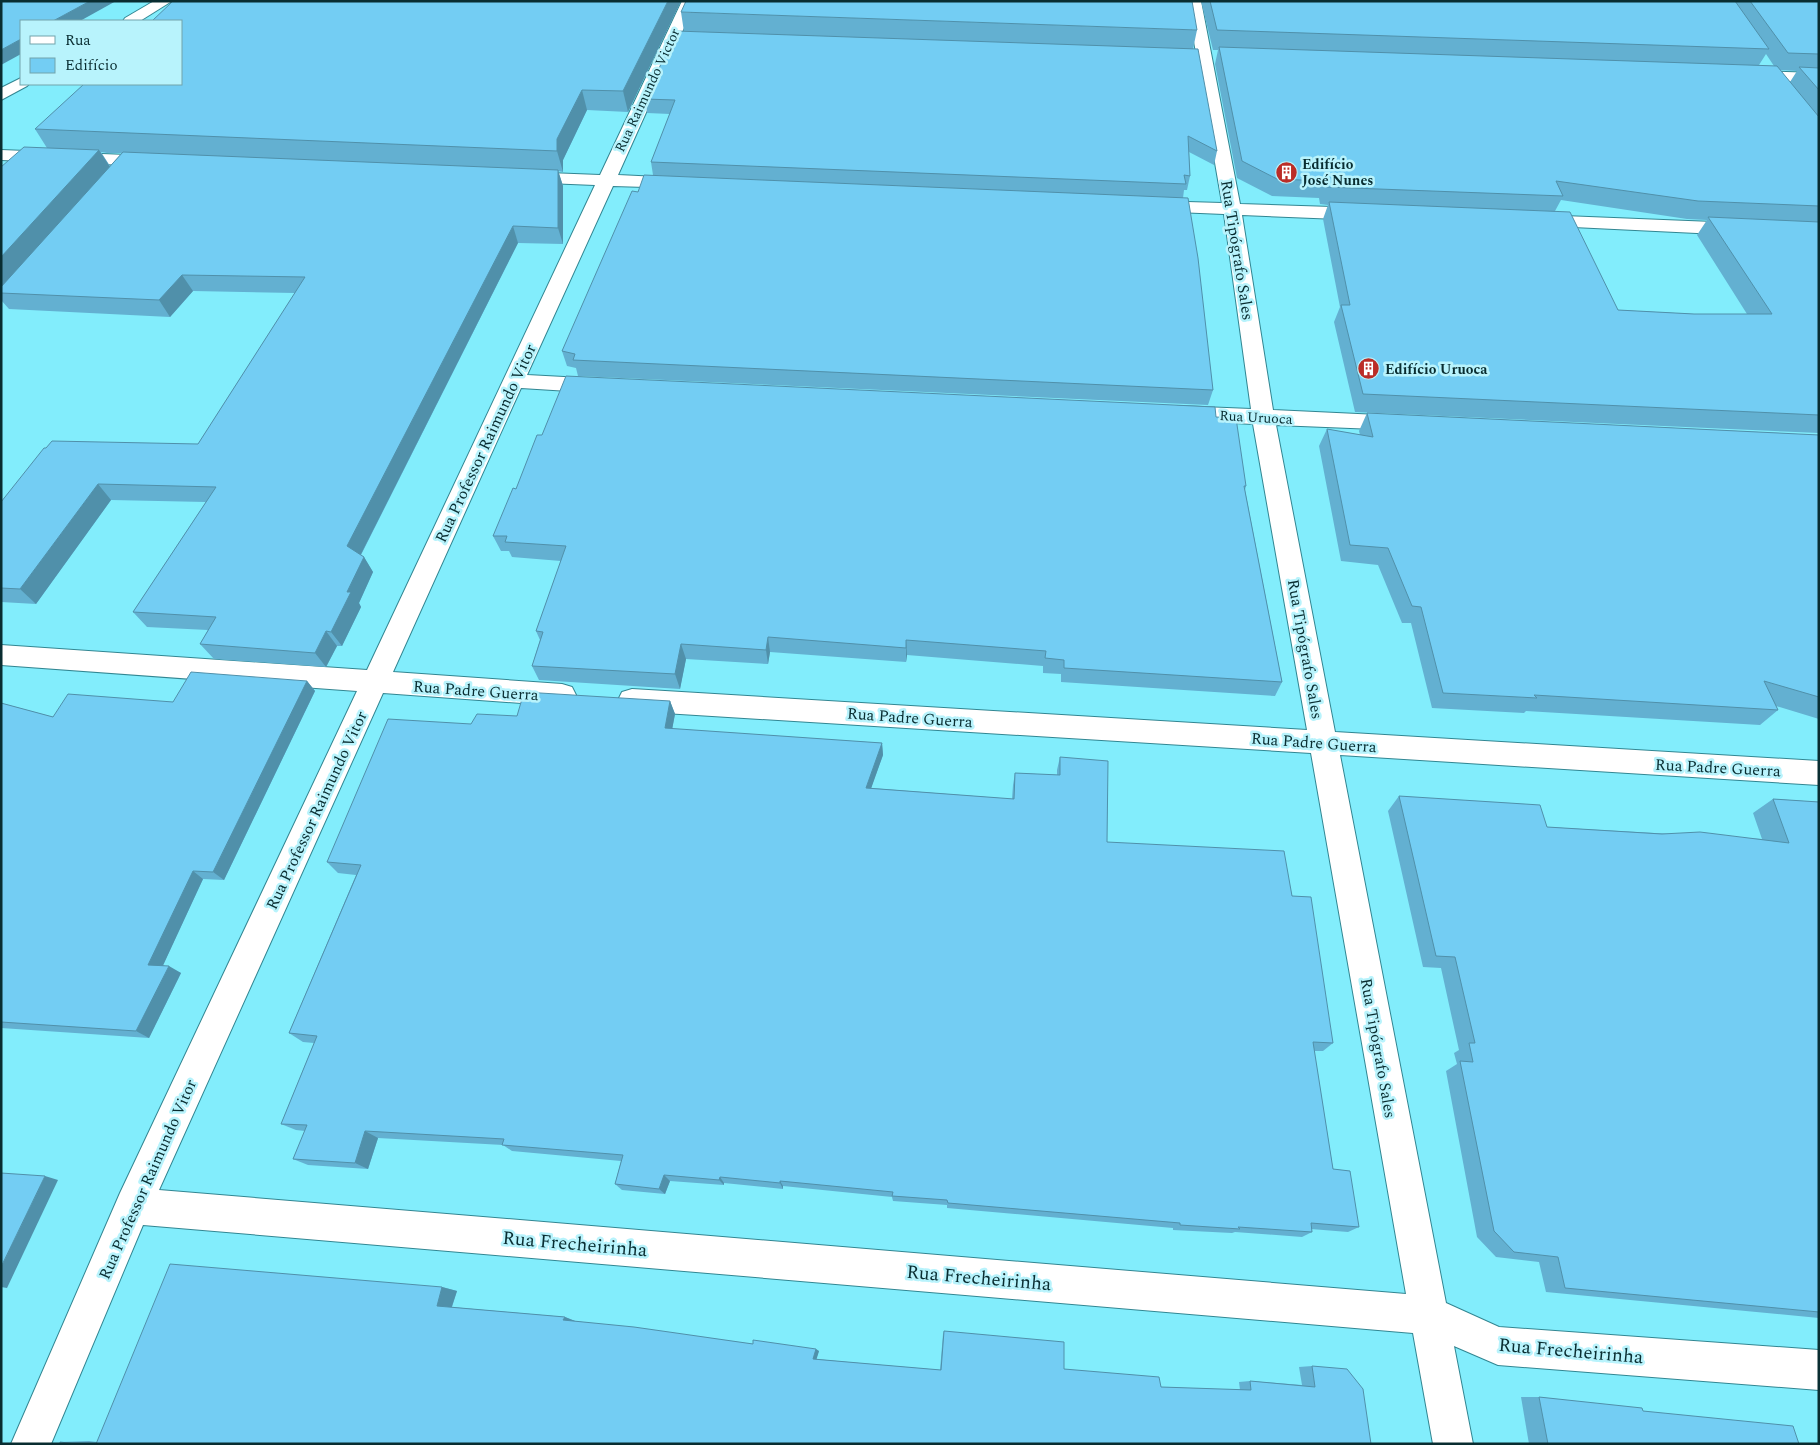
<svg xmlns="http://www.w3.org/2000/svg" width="1820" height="1445" font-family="Spectral,serif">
  <rect width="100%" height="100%" fill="#82edfc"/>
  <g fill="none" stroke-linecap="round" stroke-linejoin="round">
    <defs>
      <g id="minor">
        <path d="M154,1H172L140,21H123L125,18Z"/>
        <path d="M682,1H696L618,175L679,178L685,179L688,183L685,187L679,188L613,186L527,375L601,379L609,381L612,386L609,391L601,393L521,388L393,672L562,684L572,687L576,695L572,703L562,706L383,693L159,1190L1406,1294L1311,753L632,711L622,708L618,700L622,692L632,689L1307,730L1253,424L1178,420L1170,418L1167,413L1170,408L1178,406L1251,409L1224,214L1152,211L1146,210L1143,206L1146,202L1152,201L1222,203L1187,1H1201L1240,204L1363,208L1370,210L1372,214L1370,218L1363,220L1242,215L1273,410L1400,416L1408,418L1411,423L1408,428L1400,430L1276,425L1335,732L1819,761V785L1340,755L1446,1303L1499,1327L1819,1350V1390L1498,1365L1454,1346L1473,1444H1433L1413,1333L143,1225L51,1444H11L120,1193L357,691L1,665V645L367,670L595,185L522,182L516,181L513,177L516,173L522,172L600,175Z"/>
        <path d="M1750,71L1819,73V83L1744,79L1742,76L1744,73Z"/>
        <path d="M21,78V84H29L27,86L1,100V88Z"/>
        <path d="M1,150L152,156L158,157L161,161L158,165L152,166L1,160Z"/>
        <path d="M1539,215L1738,223L1745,225L1747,229L1745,233L1738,235L1532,225L1530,221L1532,217Z"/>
      </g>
    </defs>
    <!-- minor casing -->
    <use href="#minor" stroke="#328692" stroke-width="2"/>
    <!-- minor -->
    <use href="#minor" fill="#fff" fill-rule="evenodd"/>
  </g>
  <!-- wall -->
  <g fill="#63b0d1" fill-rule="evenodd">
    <path d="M681,1L628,112L587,110L563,160V172L558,171L563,186V244L518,243L361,555L364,557L373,572L359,603L361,607L342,646H337L326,667L214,659L200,644L208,630L147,627L133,612L206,502L111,500L36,604L1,602V502L198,444L295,293L193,291L170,317L9,309L1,300V167L47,148L35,129ZM101,152L107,153H122L110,166Z"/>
    <path d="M1201,1H1819V433L1355,412L1334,322L1340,307L1323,219L1328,205L1320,204L1319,198L1272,196L1237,178L1215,64L1218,50H1213ZM1766,54L1774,66L1759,65ZM1780,70L1797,71L1790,82ZM1561,200L1687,219L1707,220L1697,235L1747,314H1694L1618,310L1555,211Z"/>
    <path d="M681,12L1197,30L1193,49L1217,151L1214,165L1189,152L1190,176L1187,190H1184L1183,198L1213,390L1208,405L578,376L576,368L567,366L562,351L638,192L653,175L651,162L670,114L647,113L645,99L684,32Z"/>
    <path d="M1367,413L1819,435V719L1776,706L1778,710L1760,725L1526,711L1524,713L1432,708L1411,623H1402L1378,565L1341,561L1319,446L1327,429L1360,435L1359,431Z"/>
    <path d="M1216,417L1246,486L1245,490L1282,682L1275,696L1061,682V674L1043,673V666L907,655L906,662L770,652L768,664L686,659L680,689L539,680L532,666L540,640L536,631L561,561L512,557L509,551H501L493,536L516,489Z"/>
    <path d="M307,681L315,691L224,880L203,879L163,965L181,973L149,1038L1,1028V703L53,717L173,702Z"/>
    <path d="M670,701L675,714L672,729L882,743L883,755L871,788L1012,799L1013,785L1015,773L1057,775V770L1060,757L1107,842L1292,896L1333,1043L1323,1051H1314L1333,1169L1359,1227L1348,1232L1311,1229L1312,1232L1302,1237L1235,1232L1232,1233L1173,1230V1228L947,1208V1205L893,1201L892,1197L783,1186V1189L724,1183V1185L670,1181L665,1194L622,1190L615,1184L621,1161L512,1151L503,1145L378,1138L368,1169L308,1165L293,1159L305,1131L296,1130L281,1124L314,1043L303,1042L289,1033L356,875L338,873L327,862L471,724L517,716Z"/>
    <path d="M1399,796L1547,827L1762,839L1753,813L1773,799L1819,802V1318L1546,1292L1539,1262L1496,1257L1477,1237L1446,1071L1457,1064L1454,1053L1459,1050L1441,968L1423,967L1388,811Z"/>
    <path d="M442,1287L457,1291L452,1307L565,1317L575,1321L753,1344L819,1351L816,1359L859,1363L940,1370L943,1334L944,1331L1064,1369L1161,1387L1240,1390L1239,1382L1250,1381L1302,1385L1299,1367L1312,1366L1371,1444H60V1442L89,1441L97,1442Z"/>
    <path d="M1521,1397H1539L1643,1411L1799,1444H1529Z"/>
  </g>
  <!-- shaded-wall -->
  <g fill="#5090aa">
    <path d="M90,1H116L80,21H53Z"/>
    <path d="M668,1H681L628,112L623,91Z"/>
    <path d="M21,39V54L1,65V50Z"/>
    <path d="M582,90L587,110L563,160V172L557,151V139Z"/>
    <path d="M99,150L110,167L1,289V257Z"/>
    <path d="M558,170L563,186V244L558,228Z"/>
    <path d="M513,226L518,243L357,562L347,546Z"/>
    <path d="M182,275L193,291L170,317L159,300Z"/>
    <path d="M98,484L111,500L36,604L20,589Z"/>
    <path d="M364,557L373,572L359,603L361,607L342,646L331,632L347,592Z"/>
    <path d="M326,631L337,646L326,667L315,653Z"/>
    <path d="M768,637L770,652L768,664L766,650Z"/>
    <path d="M906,640L907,655L906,662Z"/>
    <path d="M681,644L686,659L680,689L675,674Z"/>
    <path d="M307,681L315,691L224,880L213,872Z"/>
    <path d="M670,701L675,714L670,741L665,728Z"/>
    <path d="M882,743L883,755L867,800L866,788Z"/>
    <path d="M193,871L203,879L160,972L148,965Z"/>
    <path d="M169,966L181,973L149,1038L136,1031Z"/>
    <path d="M365,1131L378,1138L368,1169L355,1163Z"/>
    <path d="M664,1175L670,1181L665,1194L659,1189Z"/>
    <path d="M45,1176L58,1180L7,1288L1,1287V1267Z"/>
    <path d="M720,1177L724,1183V1185L719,1180Z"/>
    <path d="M780,1181L783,1186V1189L780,1183Z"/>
    <path d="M442,1287L457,1291L451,1309L437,1306Z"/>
    <path d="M565,1317L575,1321L574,1323L563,1320Z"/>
    <path d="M816,1349L819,1351L816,1361L813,1359Z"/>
  </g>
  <!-- building -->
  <g fill="#73cdf3" stroke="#5090aa">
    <path d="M1,1H90L53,21H21V39L1,50Z"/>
    <path d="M173,1H668L623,91L582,90L557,139V151L35,129L84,84H181V21H152Z"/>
    <path d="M686,1H1192L1197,30L681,12Z"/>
    <path d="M1210,1H1735L1769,49L1217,30Z"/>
    <path d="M1750,1H1819V54L1788,53Z"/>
    <path d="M676,31L1198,49L1217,151L1188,136L1190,176L1184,175L1186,184L651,162L675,100L645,99Z"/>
    <path d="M1219,47L1777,66L1819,117V206L1698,201L1556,181L1563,196L1326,187L1325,181L1277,179L1242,161Z"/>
    <path d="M1799,67L1819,68V90Z"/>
    <path d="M24,147L99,150L1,257V167Z"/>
    <path d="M123,152L558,170V228L513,226L347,546L364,557L347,592H351L331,632L326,631L315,653L200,644L216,617L133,612L216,487L98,484L20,589L1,588V502L44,448H46L52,441L198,444L305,277L182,275L159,300L1,293V287Z"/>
    <path d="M644,175L1188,198L1198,258L1213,390L573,360L575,354L562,351L632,191L638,192Z"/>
    <path d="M1329,202L1570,212L1618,310L1694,314H1772L1708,217L1819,222V415L1363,394L1341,305H1350Z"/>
    <path d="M566,376L1215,407L1216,417L1236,418L1246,486H1244L1282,682L1064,668V660L1045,658L1046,651L906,640V648L768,637L766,650L681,644L675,674L532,666L543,632L536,631L566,546L505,542L507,536H493L513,488L516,489L537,435H542Z"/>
    <path d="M1367,413L1819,435V697L1764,681L1778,710L1534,695L1537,698L1443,693L1421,607L1412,606L1388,548L1350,545L1327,429L1373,437Z"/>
    <path d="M191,672L307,681L213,872L193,871L148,965L169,966L136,1031L1,1022V703L53,717L68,694L173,702Z"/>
    <path d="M524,692L670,701L665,728L882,743L866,788L1014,799L1015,773L1060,775V757L1108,761L1107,842L1284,851L1292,896L1311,897L1333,1043L1313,1042L1333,1169L1350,1171L1359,1227L1311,1223L1312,1232L1238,1227L1240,1229L1180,1225V1223L948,1203L947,1200L892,1196L893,1192L780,1181V1183L720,1177L719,1180L664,1175L659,1189L615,1184L623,1155L502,1145L504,1139L365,1131L355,1163L293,1159L307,1125L281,1124L317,1036L289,1033L361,865L327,862L388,719L471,724L477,714L517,716Z"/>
    <path d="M1399,796L1540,805L1547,827L1662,834L1700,832L1789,843L1773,799L1819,802V1312L1565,1288L1558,1257L1514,1252L1494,1231L1460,1061L1473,1062L1469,1043H1475L1455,957L1436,956Z"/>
    <path d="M1,1173L45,1176L1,1267Z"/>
    <path d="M170,1264L442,1287L437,1306L565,1317L563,1320L634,1327L753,1344V1340L816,1349L813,1359L859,1363L941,1370L944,1331L1064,1342V1369L1159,1377L1161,1387L1251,1390L1250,1381L1315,1387L1312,1366L1347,1369L1363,1389L1371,1444H96Z"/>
    <path d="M1539,1397L1642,1408L1643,1411L1793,1426L1799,1444H1548Z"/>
    <path d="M60,1442L76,1444H60Z"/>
  </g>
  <!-- icons -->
  <defs>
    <symbol id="building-disc" viewBox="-11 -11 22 22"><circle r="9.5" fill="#bb2d27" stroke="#b8f3fc"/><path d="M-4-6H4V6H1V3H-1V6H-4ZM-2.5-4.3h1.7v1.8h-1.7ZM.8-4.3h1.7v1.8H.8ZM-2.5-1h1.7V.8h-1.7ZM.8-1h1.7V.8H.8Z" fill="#fff"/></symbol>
  </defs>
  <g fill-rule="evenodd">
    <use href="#building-disc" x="1274" y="160" width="25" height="25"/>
    <use href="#building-disc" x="1356" y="356" width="25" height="25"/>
  </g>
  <g text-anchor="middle" stroke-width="5" stroke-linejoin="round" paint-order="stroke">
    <!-- far-street labels -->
    <g font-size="14" fill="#092d31" stroke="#b8f3fc">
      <text transform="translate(647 90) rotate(-65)" y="5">Rua Raimundo Victor</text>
      <text transform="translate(1256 417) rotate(3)" y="5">Rua Uruoca</text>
    </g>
    <!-- far-poi labels -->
    <g font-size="14" font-weight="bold" fill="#092d31" stroke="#b8f3fc" text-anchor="start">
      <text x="1302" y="169">Edifício<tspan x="1302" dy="16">José Nunes</tspan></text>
      <text x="1385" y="374">Edifício Uruoca</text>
    </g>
    <!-- street labels -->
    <g font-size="16" fill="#092d31" stroke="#b8f3fc">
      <text transform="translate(1238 250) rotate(81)" y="6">Rua Tipógrafo Sales</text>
      <text transform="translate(485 443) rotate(-65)" y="6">Rua Professor Raimundo Vitor</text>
      <text transform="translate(1306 649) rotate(80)" y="6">Rua Tipógrafo Sales</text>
      <text transform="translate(476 690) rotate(4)" y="6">Rua Padre Guerra</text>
      <text transform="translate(910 717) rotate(4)" y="6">Rua Padre Guerra</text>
      <text transform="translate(1314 742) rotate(4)" y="6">Rua Padre Guerra</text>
      <text transform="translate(1718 767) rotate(3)" y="6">Rua Padre Guerra</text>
      <text transform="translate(316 810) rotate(-65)" y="6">Rua Professor Raimundo Vitor</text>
      <text transform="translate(1379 1048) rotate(80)" y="6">Rua Tipógrafo Sales</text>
      <text transform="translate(147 1179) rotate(-66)" y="6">Rua Professor Raimundo Vitor</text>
    </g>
    <!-- near-street labels -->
    <g font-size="19" fill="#092d31" stroke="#b8f3fc">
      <text transform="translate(575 1243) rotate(5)" y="7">Rua Frecheirinha</text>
      <text transform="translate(979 1277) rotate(5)" y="7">Rua Frecheirinha</text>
      <text transform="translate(1571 1350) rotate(5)" y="7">Rua Frecheirinha</text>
    </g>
  </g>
  <!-- border -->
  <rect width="1820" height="1445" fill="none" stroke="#092d31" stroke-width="5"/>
  <!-- legend -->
  <rect x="20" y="20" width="162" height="65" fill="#b8f3fc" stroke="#72a4ab"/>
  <rect x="30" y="36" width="25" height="8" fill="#ffffff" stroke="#72a4ab"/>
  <text x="65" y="45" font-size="15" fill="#092d31">Rua</text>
  <rect x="30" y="58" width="25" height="15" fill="#73cdf3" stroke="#72a4ab"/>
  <text x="65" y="70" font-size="15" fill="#092d31">Edifício</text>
</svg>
